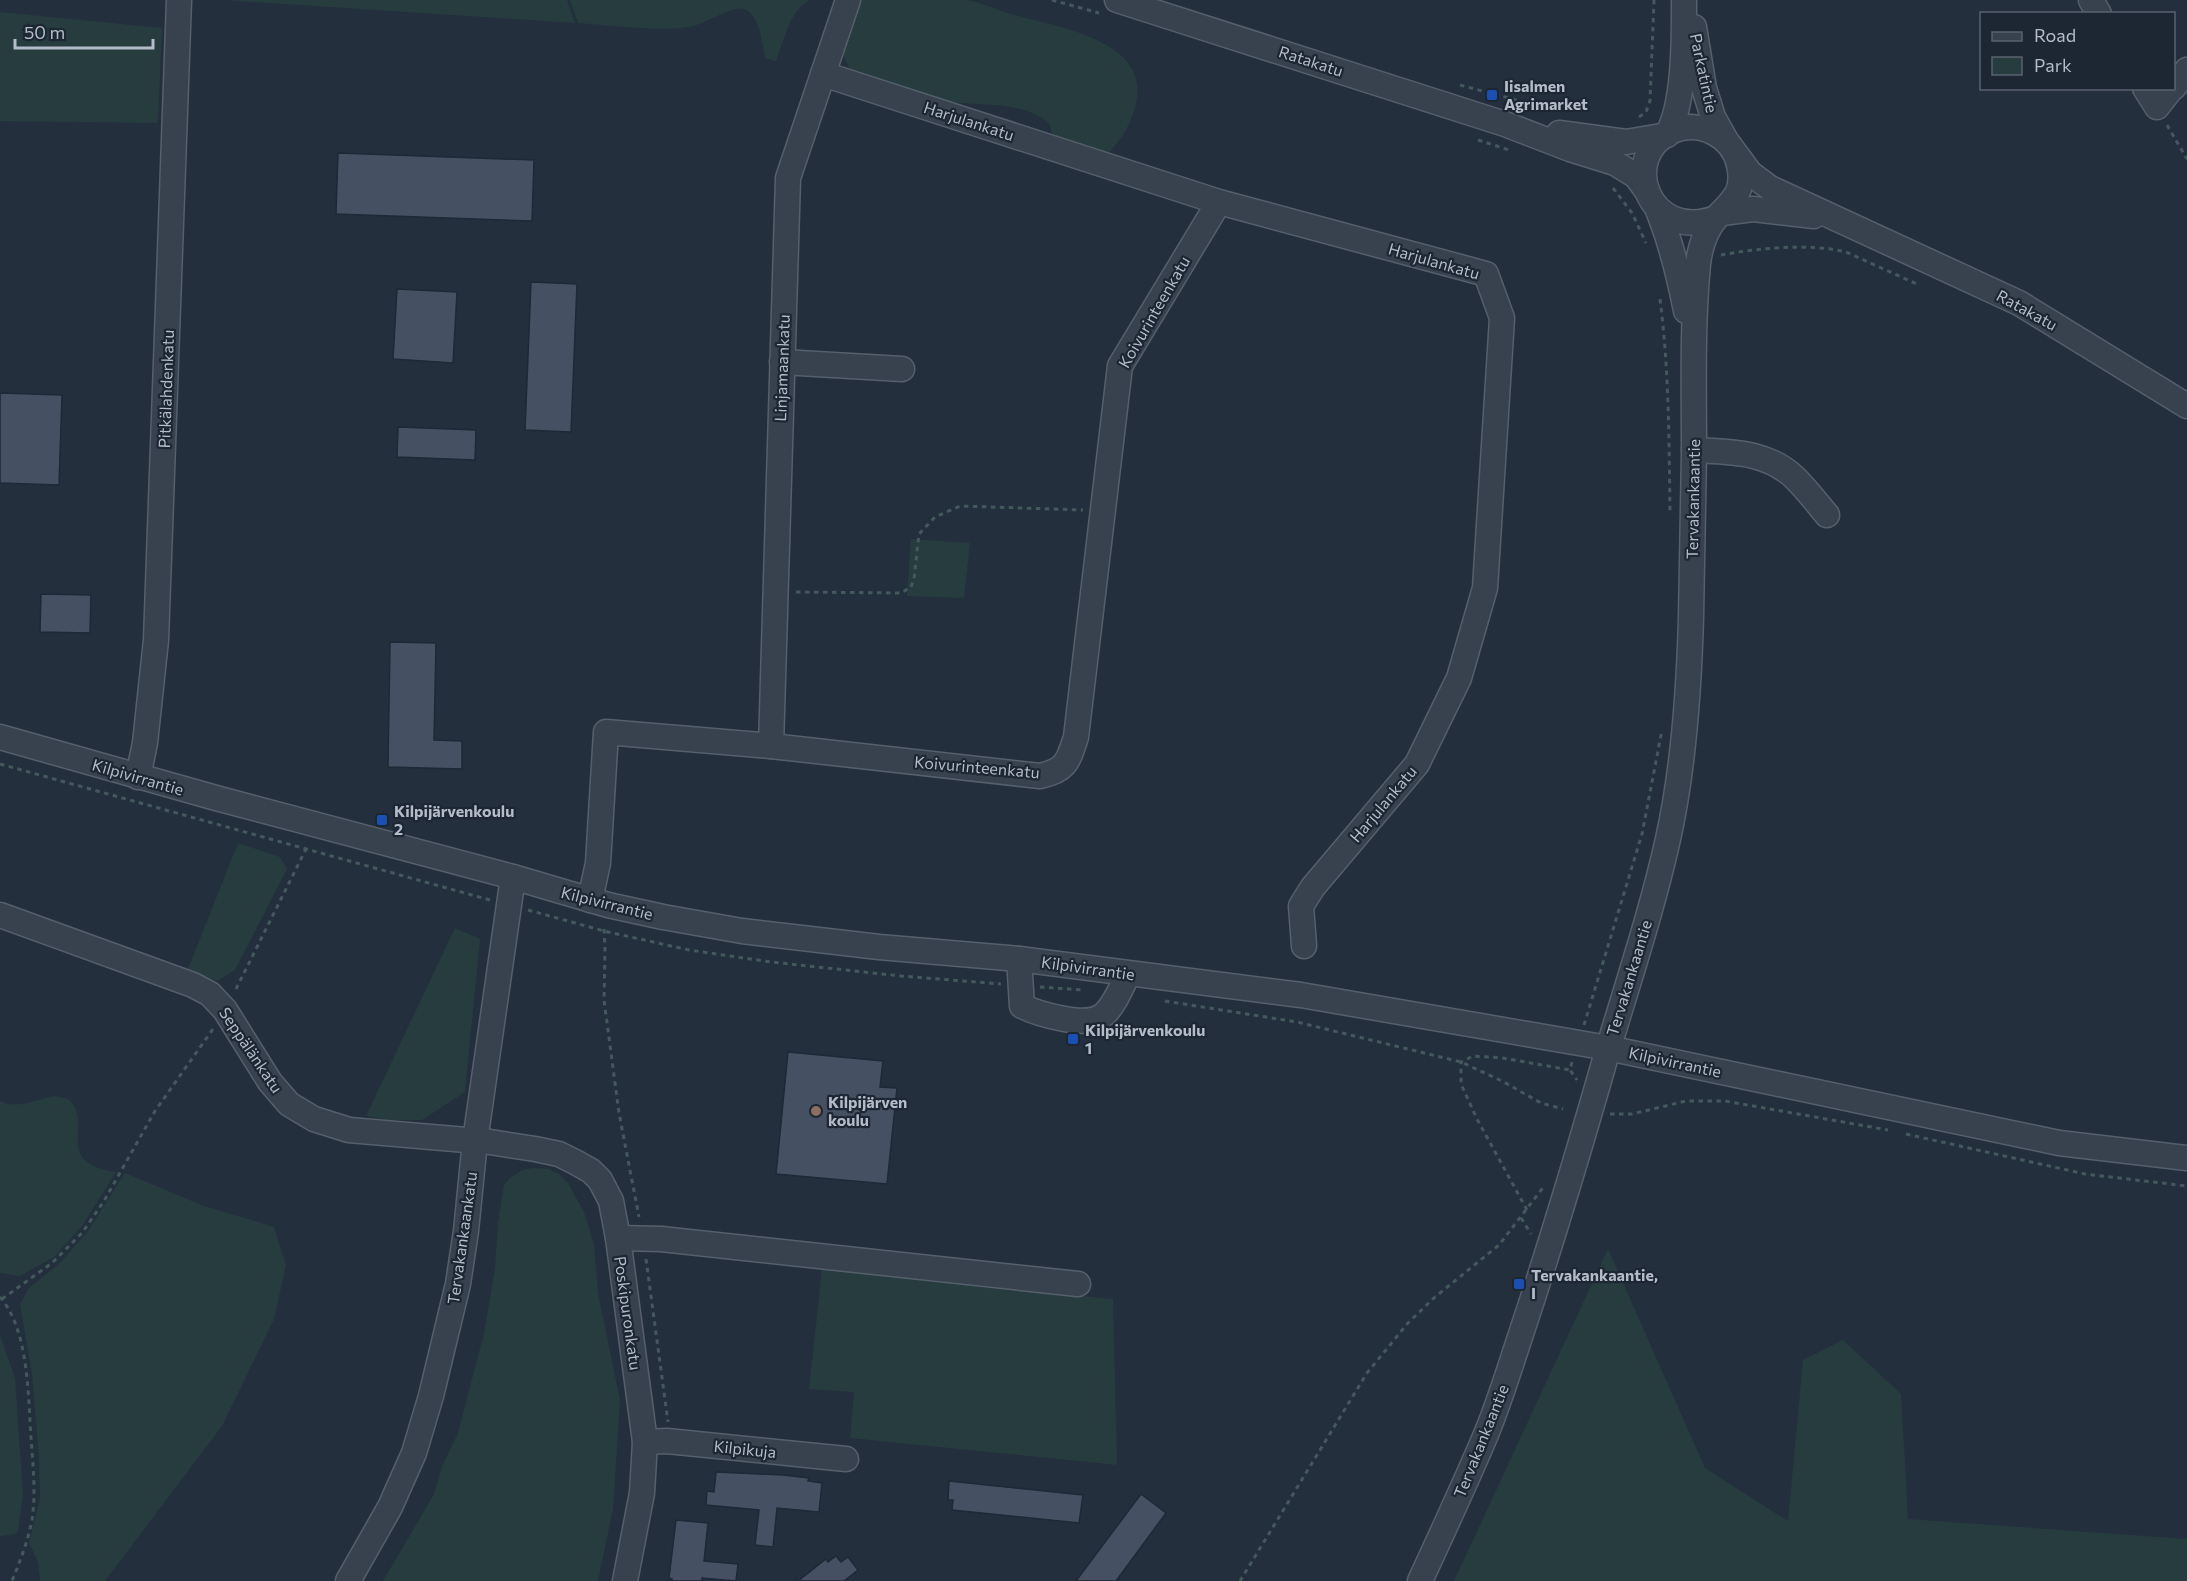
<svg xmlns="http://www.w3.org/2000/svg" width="2187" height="1581" font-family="Commissioner,sans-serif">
  <rect width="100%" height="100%" fill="#242f3e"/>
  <!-- green -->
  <g fill="#263c3f">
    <path d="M224,0H567L575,23Z"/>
    <path d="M570,0H809C789,12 784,41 776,61L765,58C762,43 760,15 744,9C734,5 706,23 693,26C662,33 611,25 578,23Z"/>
    <path d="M860,0C884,0 909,0 933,0C944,0 955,0 965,0C983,2 1001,12 1018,16C1060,27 1151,42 1136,103C1132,123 1121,141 1107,154L1053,137L1049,123C1019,98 974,108 938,100C909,93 879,81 851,71L842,54Z"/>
    <path d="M0,12L162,28L158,123L0,121Z"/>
    <path d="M911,539L970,543L964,598L907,596Z"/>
    <path d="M238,843L280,857L287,869L235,970L217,981L188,969Z"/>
    <path d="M455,928L480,939L465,1092L422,1120H387L366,1116Z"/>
    <path d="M54,1096L68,1099C96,1122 50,1162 116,1172L82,1226L54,1257L20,1276L0,1273V1101C17,1110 37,1099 54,1096Z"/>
    <path d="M533,1168L548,1169L559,1174L568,1183L584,1212L594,1244L598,1293L620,1400L613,1509L598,1581H383L434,1494L442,1466L458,1433L484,1333L495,1268L498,1223L504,1185L511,1177L523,1170Z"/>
    <path d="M125,1173L204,1206L274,1227L286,1265L274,1319L222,1426L105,1581H40L38,1562L29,1543L40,1498L39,1459L32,1374L20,1304L29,1288L60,1263L88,1231Z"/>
    <path d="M1608,1249L1705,1468L1788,1521L1803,1360L1843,1340L1901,1394L1908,1519L2187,1539V1581H1454Z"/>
    <path d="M822,1269L1113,1299L1117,1465L850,1438L854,1392L809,1389Z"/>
    <path d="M0,1335L15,1378L23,1495L18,1530L15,1534L0,1536Z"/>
  </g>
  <!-- building -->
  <g fill="#455162" stroke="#1f2835" stroke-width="1.5">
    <path d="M338,153L534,160L532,221L336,214Z"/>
    <path d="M531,282L577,284L571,432L525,430Z"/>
    <path d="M397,289L457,292L453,363L393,359Z"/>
    <path d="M0,393L62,395L59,485L0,483Z"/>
    <path d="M398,427L476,430L475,460L397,457Z"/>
    <path d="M41,594L91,595L90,633L40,632Z"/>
    <path d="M390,642L436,643L434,740L462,741V769L388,767Z"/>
    <path d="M788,1052L883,1061L880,1087L897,1088L887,1184L776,1174Z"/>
    <path d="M716,1472L783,1475L809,1478L808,1481L822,1483L819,1512L777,1508L773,1547L755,1545L759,1510L706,1505L707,1491L714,1492Z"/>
    <path d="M949,1481L1083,1495L1079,1523L952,1510L953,1500H948Z"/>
    <path d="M1141,1494L1166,1513L1116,1581H1076Z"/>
    <path d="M676,1520L708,1523L704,1561L738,1564L736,1581L702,1578V1581H672V1579L669,1578Z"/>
    <path d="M836,1556L841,1562L848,1557L858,1570L844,1581H798L826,1559L828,1562Z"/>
  </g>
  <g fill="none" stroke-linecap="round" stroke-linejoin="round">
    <defs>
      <g id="minor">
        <path d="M1117,0L1505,124L1570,149L1615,163L1636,176L1647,191"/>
        <path d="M2091,0L2099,14"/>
        <path d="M1694,27L1704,88L1713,117L1727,142"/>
        <path d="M823,74L1219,202L1486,274L1502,318L1485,588L1459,678L1417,764L1313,887L1301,906L1304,946"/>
        <path d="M2174,87L2187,70"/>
        <path d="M2145,88L2157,107L2172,88"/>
        <path d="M1559,133L1626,142L1667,135C1685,104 1684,37 1684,0"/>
        <path d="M1736,154L1750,173L1770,188L2019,303L2187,406"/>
        <path d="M1657,208C1671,242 1679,275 1686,311"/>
        <path d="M1722,213L1753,209L1814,216"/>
        <path d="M782,362L902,369"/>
        <path d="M1694,450C1731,452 1768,451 1796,479C1807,490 1817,503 1827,515"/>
        <path d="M0,737L216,798L513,877L608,905L663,917L742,931L879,947L1019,959L1301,995L1608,1048L2059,1143L2187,1158"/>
        <path d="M771,746L788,178L848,0"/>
        <path d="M138,777L145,743L156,640L179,0"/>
        <path d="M590,900L598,863L606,732L771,746L1040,776C1067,770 1068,761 1076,737L1120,366L1219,202"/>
        <path d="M0,915L193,985L210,994L225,1010L270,1082L289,1104L314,1119L349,1130L490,1142L535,1149L559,1154L577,1163L591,1171L600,1180L611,1201L618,1238L645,1442L642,1493L625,1581"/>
        <path d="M1019,959L1022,1006C1038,1014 1083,1027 1100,1017C1112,1011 1122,986 1128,974"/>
        <path d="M618,1238L661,1239L1078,1284"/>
        <path d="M645,1442L667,1441L846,1459"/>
        <path d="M348,1581L390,1507L414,1453L431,1396L458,1284L466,1231L475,1141L513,877"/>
        <path d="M1420,1581C1443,1531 1466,1482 1487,1432C1500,1400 1510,1367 1521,1334C1551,1244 1578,1154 1604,1063C1626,988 1651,915 1668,839C1684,767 1689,691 1691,617C1692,562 1693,508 1694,453C1694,390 1692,327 1698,264C1700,248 1706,229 1717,217C1733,200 1745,192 1739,165C1733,136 1700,119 1672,131C1617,157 1649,243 1716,218"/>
      </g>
    </defs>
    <!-- minor casing -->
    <use href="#minor" stroke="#565f6c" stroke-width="27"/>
    <!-- path -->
    <g stroke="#44595c" stroke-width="3" stroke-dasharray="4.5 4.5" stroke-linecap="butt">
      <path d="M1052,0L1099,13"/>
      <path d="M1460,85L1557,111"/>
      <path d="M1639,117L1646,112L1650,101L1654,0"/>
      <path d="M2167,125L2187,159"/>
      <path d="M1478,140L1512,151"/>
      <path d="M1613,188L1632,213L1646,243"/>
      <path d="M1721,255C1758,248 1810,243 1846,252L1919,285"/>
      <path d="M1660,299C1669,369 1669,441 1670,511"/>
      <path d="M796,592L901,593L911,587L914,579L919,534L935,517L960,506L1083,510"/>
      <path d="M0,764L490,900"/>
      <path d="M528,910L604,931L689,950L771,962L901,976L1001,984"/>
      <path d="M604,929L605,950L604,1000L619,1113L639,1217"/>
      <path d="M1040,987L1084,990"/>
      <path d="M236,989L306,849"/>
      <path d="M1165,1001L1297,1022L1461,1062L1502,1081L1541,1103L1563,1109"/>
      <path d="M1584,1025L1642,834L1662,730"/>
      <path d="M1572,1062L1570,1070L1577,1080"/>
      <path d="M1610,1114H1632L1686,1101H1725L1888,1130"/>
      <path d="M1906,1134L2085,1174L2187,1186"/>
      <path d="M1527,1210L1477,1119L1461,1084V1062L1473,1056L1503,1058L1570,1070"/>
      <path d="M1521,1218L1531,1234"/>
      <path d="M646,1259L668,1422"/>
      <path d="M0,1297C29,1330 28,1396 31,1438C33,1465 36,1493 32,1520C28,1541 20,1561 12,1581"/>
      <path d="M2,1299L52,1263L82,1233L104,1201L155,1111L213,1029"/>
      <path d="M1240,1581L1367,1373L1408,1323L1435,1297L1499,1245L1545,1185"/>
    </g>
    <!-- minor -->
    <use href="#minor" stroke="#38414e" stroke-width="24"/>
  </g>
  <!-- markers -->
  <g fill="#1a4fb4" stroke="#1d2633" stroke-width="2">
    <rect x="1486" y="89" width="12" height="12" rx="3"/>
    <rect x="376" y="814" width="12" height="12" rx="3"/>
    <rect x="1067" y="1033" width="12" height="12" rx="3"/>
    <rect x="1513" y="1278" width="12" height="12" rx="3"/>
  </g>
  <circle fill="#8d6e63" stroke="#1d2633" stroke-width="2" cx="816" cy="1111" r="6"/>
  <g text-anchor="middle" stroke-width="4.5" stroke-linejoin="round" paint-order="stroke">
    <!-- street labels -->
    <g font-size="16" fill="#b4bcc9" stroke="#1d2633">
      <text transform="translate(1311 61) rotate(18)" y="6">Ratakatu</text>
      <text transform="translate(1704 73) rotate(78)" y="6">Parkatintie</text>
      <text transform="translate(969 121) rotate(18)" y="6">Harjulankatu</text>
      <text transform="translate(1434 261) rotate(16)" y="6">Harjulankatu</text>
      <text transform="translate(2027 310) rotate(29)" y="6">Ratakatu</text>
      <text transform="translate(1154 312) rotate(-60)" y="6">Koivurinteenkatu</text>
      <text transform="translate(782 368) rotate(-88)" y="6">Linjamaankatu</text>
      <text transform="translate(166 389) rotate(-88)" y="6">Pitkälahdenkatu</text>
      <text transform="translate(1693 499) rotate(-89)" y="6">Tervakankaantie</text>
      <text transform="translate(977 767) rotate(5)" y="6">Koivurinteenkatu</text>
      <text transform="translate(138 777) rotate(16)" y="6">Kilpivirrantie</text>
      <text transform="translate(1383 804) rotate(-50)" y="6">Harjulankatu</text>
      <text transform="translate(607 903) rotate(14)" y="6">Kilpivirrantie</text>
      <text transform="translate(1088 968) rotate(8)" y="6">Kilpivirrantie</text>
      <text transform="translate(1629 978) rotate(-73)" y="6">Tervakankaantie</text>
      <text transform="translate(251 1050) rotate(56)" y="6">Seppälänkatu</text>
      <text transform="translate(1675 1062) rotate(12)" y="6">Kilpivirrantie</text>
      <text transform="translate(462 1238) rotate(-82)" y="6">Tervakankaankatu</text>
      <text transform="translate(628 1313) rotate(82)" y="6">Poskipuronkatu</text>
      <text transform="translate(1481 1441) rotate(-68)" y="6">Tervakankaantie</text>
      <text transform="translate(745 1449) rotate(6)" y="6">Kilpikuja</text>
    </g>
    <!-- poi labels -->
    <g font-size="16" font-weight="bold" fill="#b4bcc9" stroke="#1d2633" text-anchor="start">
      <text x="1504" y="92">Iisalmen<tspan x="1504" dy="18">Agrimarket</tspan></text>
      <text x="394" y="817">Kilpijärvenkoulu<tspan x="394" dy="18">2</tspan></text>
      <text x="1085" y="1036">Kilpijärvenkoulu<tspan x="1085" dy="18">1</tspan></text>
      <text x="828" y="1108">Kilpijärven<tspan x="828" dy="18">koulu</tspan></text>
      <text x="1531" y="1281">Tervakankaantie,<tspan x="1531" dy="18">I</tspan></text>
    </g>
  </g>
  <!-- legend -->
  <rect x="1980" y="12" width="195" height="78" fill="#1d2633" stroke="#59626f" stroke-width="1.5"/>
  <rect x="1992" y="32" width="30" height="9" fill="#38414e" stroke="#59626f" stroke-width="1.5"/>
  <text x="2034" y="42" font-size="18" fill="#b4bcc9">Road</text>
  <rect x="1992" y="57" width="30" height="18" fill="#263c3f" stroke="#59626f" stroke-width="1.5"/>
  <text x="2034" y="72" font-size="18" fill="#b4bcc9">Park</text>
  <!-- scale -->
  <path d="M15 39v9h138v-9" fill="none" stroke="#b4bcc9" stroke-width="3"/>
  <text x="24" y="39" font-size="18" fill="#b4bcc9" stroke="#1d2633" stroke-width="4.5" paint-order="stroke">50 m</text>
</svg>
